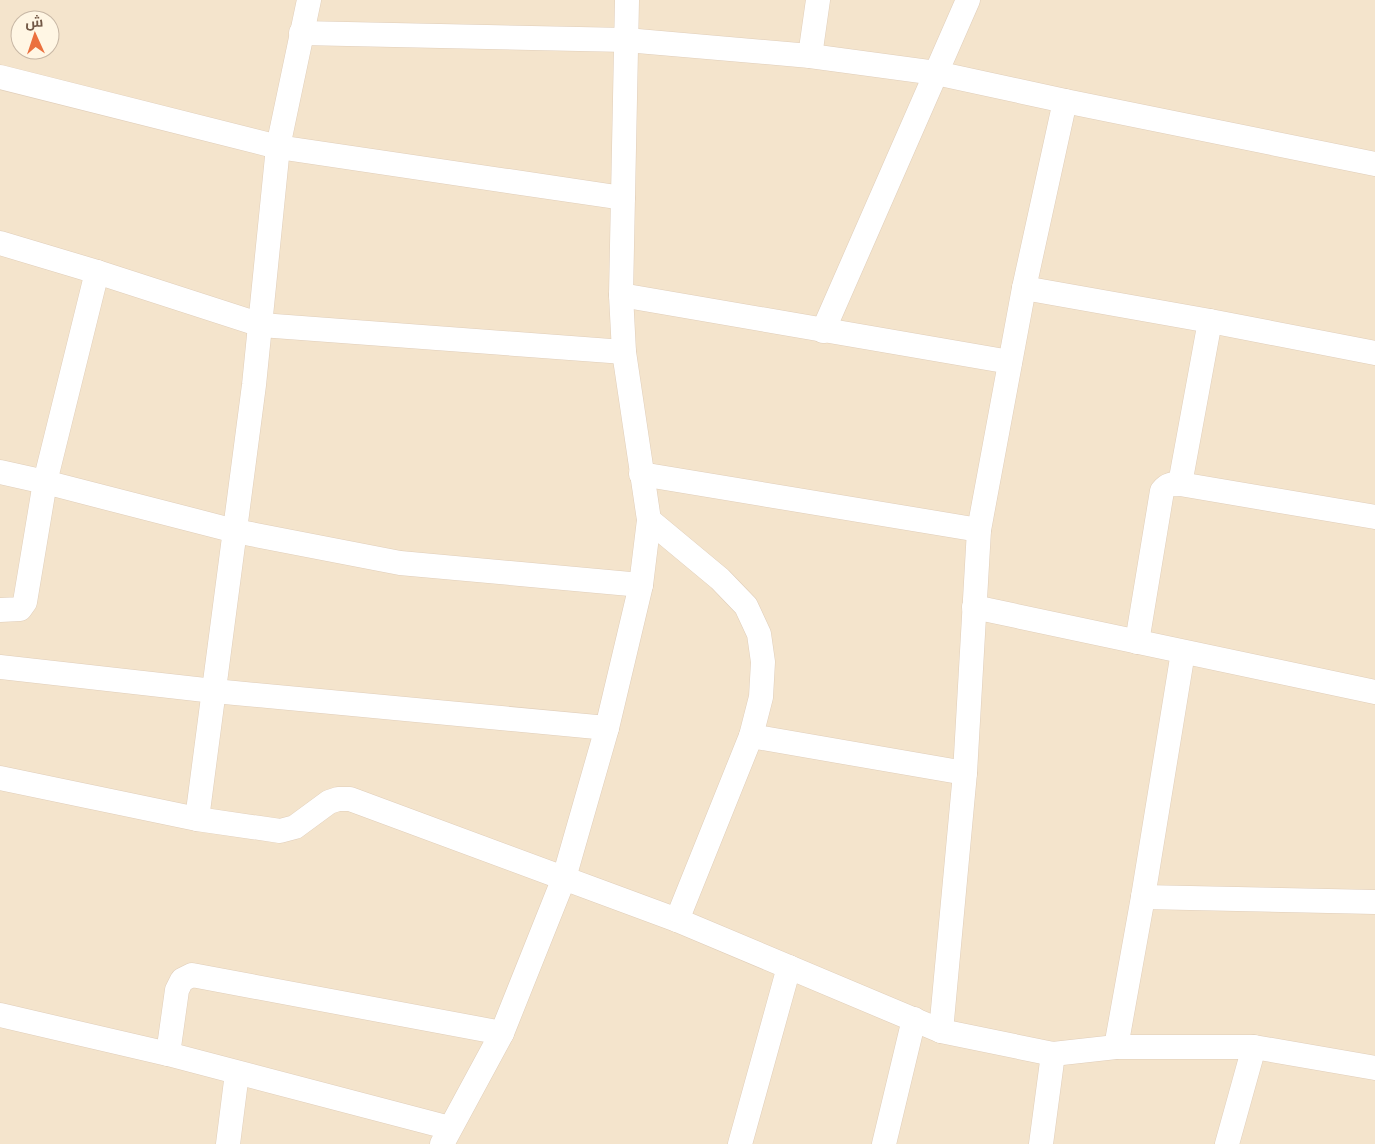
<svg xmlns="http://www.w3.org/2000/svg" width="1375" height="1144" font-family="'Open Sans',Cairo,sans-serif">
  <rect width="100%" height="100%" fill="#fdf2dd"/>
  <!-- residential -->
  <path fill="#f4e4cc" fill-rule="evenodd" d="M0,0H1375V1144H0ZM20,20H50V50H20Z"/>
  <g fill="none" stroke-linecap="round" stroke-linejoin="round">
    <defs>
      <g id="street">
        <path d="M301,33L626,40L810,56L936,73L1065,101L1375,164"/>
        <path d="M810,56L818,0"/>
        <path d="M0,77L278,147L623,198"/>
        <path d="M0,243L97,272L261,325L624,352"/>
        <path d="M1024,288L1210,321L1375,353"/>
        <path d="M621,295L1010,362"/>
        <path d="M823,331L968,0"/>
        <path d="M0,472L45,482L235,531L400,563L641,585"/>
        <path d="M641,474L979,530"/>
        <path d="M1180,484L1210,321"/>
        <path d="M649,520L720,579L746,606L759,634L763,662L761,697L751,736L677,920"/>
        <path d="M974,607L1375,692"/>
        <path d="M0,610L20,609L25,602L45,482L97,272"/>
        <path d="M1137,642L1162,491C1167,484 1172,484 1180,484L1375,517"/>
        <path d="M0,667L214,691L607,728"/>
        <path d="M751,736L965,773"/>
        <path d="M0,778L197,819L280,831L295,827L329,802L338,799H350L677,920L941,1031L1053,1054L1116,1047H1254L1375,1068"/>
        <path d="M197,819L254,385L278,147L309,0"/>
        <path d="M1143,897L1375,902"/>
        <path d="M0,1015L168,1054L450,1128"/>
        <path d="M941,1031L965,773L979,530L1024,288L1065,101"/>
        <path d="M1116,1047L1143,897L1183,652"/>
        <path d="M168,1054L177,990L182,980L192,975L502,1033"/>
        <path d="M228,1144L237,1073"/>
        <path d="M442,1144L502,1033L564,878L607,728L641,585L649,520L624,352L621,295L627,0"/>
        <path d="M740,1144L789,967"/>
        <path d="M884,1144L914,1019"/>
        <path d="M1041,1144L1053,1054"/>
        <path d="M1227,1144L1254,1047"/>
      </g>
    </defs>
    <!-- street casing -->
    <use href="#street" stroke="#e0ceba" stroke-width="25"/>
    <!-- street -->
    <use href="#street" stroke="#fff" stroke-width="24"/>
  </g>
  <!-- north arrow -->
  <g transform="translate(35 35) rotate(357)"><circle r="24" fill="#fff6e4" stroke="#c7b7a5"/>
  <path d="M0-4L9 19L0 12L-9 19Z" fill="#eb703e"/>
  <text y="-8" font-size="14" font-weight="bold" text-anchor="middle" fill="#725846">ش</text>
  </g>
</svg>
